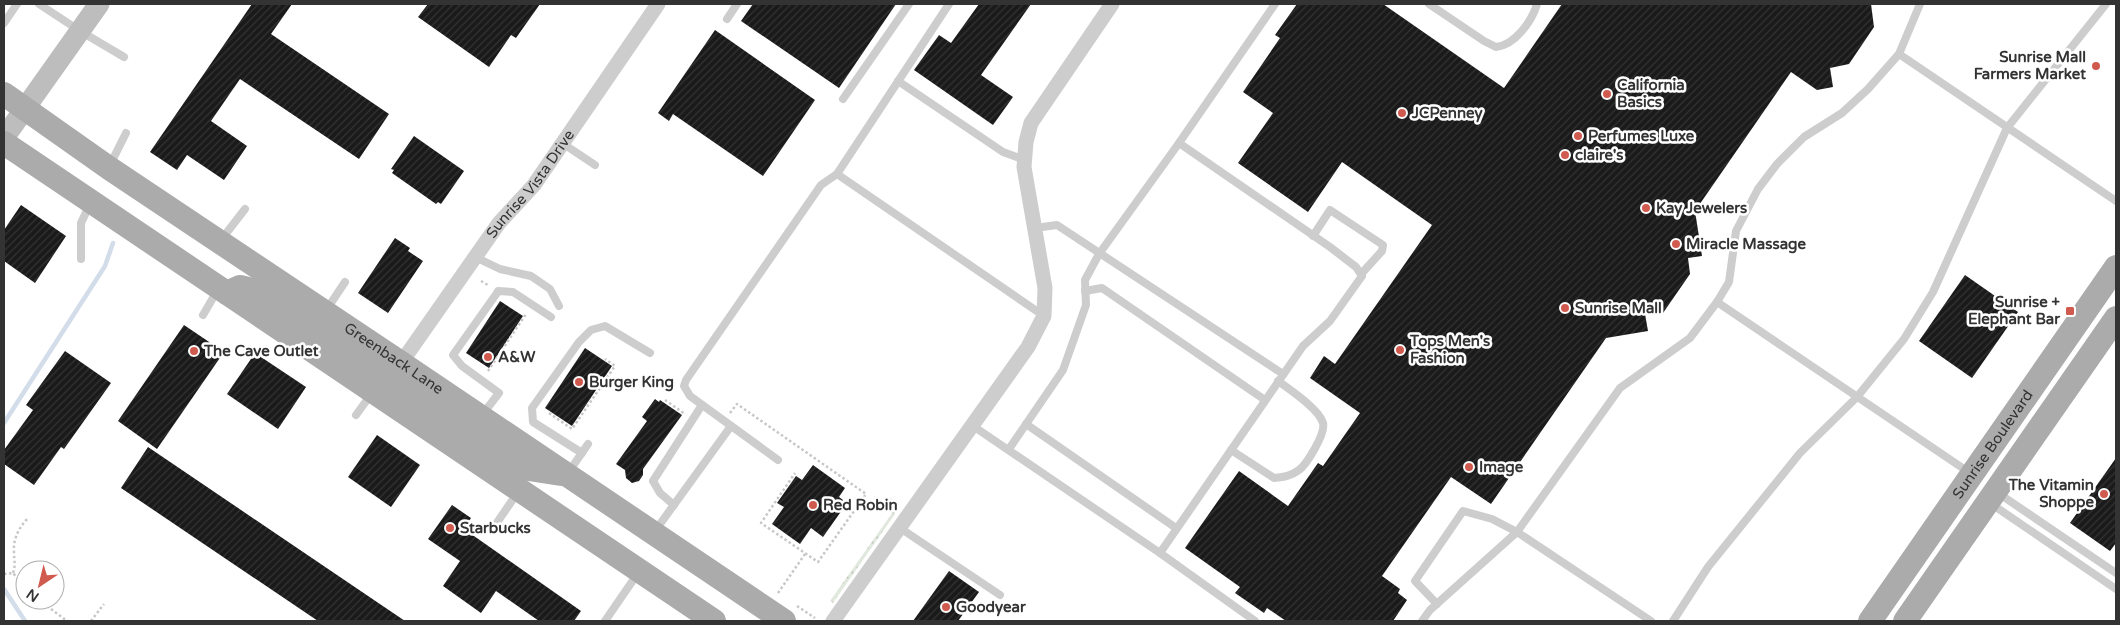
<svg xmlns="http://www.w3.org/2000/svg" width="2120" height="625" font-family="'Varela Round',sans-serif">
  <defs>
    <pattern id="grass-dots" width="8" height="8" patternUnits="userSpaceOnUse" patternTransform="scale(1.25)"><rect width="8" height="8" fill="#e1e8dd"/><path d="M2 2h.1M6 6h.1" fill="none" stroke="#c2c7be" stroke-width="1.8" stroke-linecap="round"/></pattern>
    <pattern id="building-hatch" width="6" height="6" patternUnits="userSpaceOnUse" patternTransform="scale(1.25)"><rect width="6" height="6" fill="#1a1a1a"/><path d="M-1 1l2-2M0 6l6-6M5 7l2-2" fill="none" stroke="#333"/></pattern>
  </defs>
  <rect width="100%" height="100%" fill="#fff"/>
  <!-- grass -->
  <path fill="url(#grass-dots)" d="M888,497L894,500L895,514L833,603L830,601L895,509L885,502V498Z"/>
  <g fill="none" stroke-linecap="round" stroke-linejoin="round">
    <!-- stream -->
    <g stroke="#d3ddea" stroke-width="4.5">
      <path d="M4,423L105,266L113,243"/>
      <path d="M4,589L25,621"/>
    </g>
  </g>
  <!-- building -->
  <g fill="url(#building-hatch)">
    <path d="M252,4H292L271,34L389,114L359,159L240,79L211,121L247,146L224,180L187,155L177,170L150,152Z"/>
    <path d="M428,4H540L516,38L511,35L489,67L418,17Z"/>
    <path d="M753,4H896L839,88L741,21Z"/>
    <path d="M979,4H1031L981,75L1013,97L993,125L914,70L939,35L951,43Z"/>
    <path d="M1297,4H1383L1504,88L1562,4H1871L1874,27L1849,64L1830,68L1833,87L1817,90L1791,72L1695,211L1702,256L1688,258L1690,274L1663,313L1645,314L1648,331L1606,338L1491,504L1451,477L1382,576L1400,589L1398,593L1407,600L1393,621H1286L1267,608L1264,613L1235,593L1240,587L1185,548L1239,471L1288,506L1318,463L1323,466L1360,413L1310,378L1324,356L1335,364L1432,225L1342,162L1308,212L1238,163L1273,113L1243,92L1280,38L1275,35Z"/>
    <path d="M715,30L815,100L763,176L673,114L669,121L658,113Z"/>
    <path d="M414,136L464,171L441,204L438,202L436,204L392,173L394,170L391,169Z"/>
    <path d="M21,205L66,236L35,283L4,261V230Z"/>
    <path d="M395,238L410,248L408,251L423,261L388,313L358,293Z"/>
    <path d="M1965,275L2018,312L1972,378L1919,341Z"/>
    <path d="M500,301L523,316L489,368L466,353Z"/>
    <path d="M184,325L224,352L157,449L118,421Z"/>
    <path d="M585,348L612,366L572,426L545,408Z"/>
    <path d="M65,351L111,383L64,449L61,447L34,485L4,464V450L33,410L26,405Z"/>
    <path d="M255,353L306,387L278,429L227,394Z"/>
    <path d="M655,399L659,402L660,400L682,415L643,469V475L639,481L632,483L626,478L625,470L616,464L647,421L642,417Z"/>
    <path d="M377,435L420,465L391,507L348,477Z"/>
    <path d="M148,447L275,533L405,621H318L121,488Z"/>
    <path d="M2116,458V543L2110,551L2070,523Z"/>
    <path d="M813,465L845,488L839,497L847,503L823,537L811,528L800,544L772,524L784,507L777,503L796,476L802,480Z"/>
    <path d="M452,505L471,518L464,529L581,611L574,621H539L496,591L481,613L443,586L460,561L428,539Z"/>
    <path d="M949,571L979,592L958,621H913Z"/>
  </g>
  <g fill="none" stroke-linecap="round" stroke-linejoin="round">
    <!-- path -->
    <g stroke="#c7c7c7" stroke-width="2.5" stroke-dasharray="2.5 2.5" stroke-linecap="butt">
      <path d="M481,281L488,285"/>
      <path d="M488,371L526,314"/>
      <path d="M665,400L685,414"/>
      <path d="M549,413L572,429L615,366L605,359"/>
      <path d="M730,413L737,404L866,494L818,562L761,523L795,473"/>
      <path d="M13,573C16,564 14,561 14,552C13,538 19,528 28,518"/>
      <path d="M4,574L13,573L25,586"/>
      <path d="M778,593L805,554"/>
      <path d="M39,600L67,621"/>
      <path d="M797,606L815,618"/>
      <path d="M91,621L104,604"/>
    </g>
    <!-- service -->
    <g stroke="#cdcdcd" stroke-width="8">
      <path d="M39,4L80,31L124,57"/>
      <path d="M1429,4L1484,41L1496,47C1515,45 1532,21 1537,4"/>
      <path d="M727,19L737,4"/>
      <path d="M4,23L17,4"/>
      <path d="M1899,54L2116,201"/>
      <path d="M898,81L1003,152L1025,160"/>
      <path d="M843,99L909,4"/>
      <path d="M562,143L595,165"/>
      <path d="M110,165L126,133"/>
      <path d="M837,174L1044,316"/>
      <path d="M1035,228L1057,225L1283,374"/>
      <path d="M1313,236L1330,210L1383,245L1382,251L1362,273"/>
      <path d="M221,240L245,209"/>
      <path d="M475,257L500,269L531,276L550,289L559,306"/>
      <path d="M81,259V223L90,204"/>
      <path d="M1085,291L1102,288L1265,400"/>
      <path d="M1717,302L1970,473"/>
      <path d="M327,309L345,282"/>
      <path d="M203,315L217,291"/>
      <path d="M356,415L372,393"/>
      <path d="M482,415L499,393L462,366L453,355L497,293L498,291L513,292L551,317"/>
      <path d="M1026,424L1176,528"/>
      <path d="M973,426L1160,553L1255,621"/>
      <path d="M1009,449L1063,370L1086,305L1085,280L1099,254L1179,143"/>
      <path d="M1231,450L1274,478C1284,477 1291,476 1299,470C1307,464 1326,433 1323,423C1319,409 1290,390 1278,381"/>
      <path d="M582,453L533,422L532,408L579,342L591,330L605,326L650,353"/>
      <path d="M778,460L690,396L684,386L686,380L821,185L837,174L949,4"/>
      <path d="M568,473L588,444"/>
      <path d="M1998,493L2116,573"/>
      <path d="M1990,503L2116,589"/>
      <path d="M674,505L660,493L653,481L702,405"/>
      <path d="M496,524L518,492"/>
      <path d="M900,528L1000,595"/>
      <path d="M655,531L731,426"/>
      <path d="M1160,553L1303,346L1330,321L1362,276L1356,267L1330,247L1179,143L1275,4"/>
      <path d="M1437,604L1415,581L1463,511L1492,519L1517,532L1651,621"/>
      <path d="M605,621L638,573"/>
      <path d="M1422,621L1430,610L1517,532L1620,388L1690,338L1717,302L1729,282L1736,231L1758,189L1777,164L1804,137L1842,113L1868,89L1899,54L1920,4"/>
      <path d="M1673,621L1708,567L1800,453L1857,397L1904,339L1933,292L2007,128L2106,4"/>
    </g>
    <!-- minor -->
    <g stroke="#cdcdcd" stroke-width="15">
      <path id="s1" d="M401,363L499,223L534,185L658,4"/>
      <path d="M833,621L1028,347L1044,316L1045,288L1024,167L1026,142L1031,123L1112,4"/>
    </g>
    <!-- secondary -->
    <path stroke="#bdbdbd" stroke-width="21" d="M4,138L99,4"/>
    <!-- primary -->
    <g stroke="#ababab" stroke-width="24">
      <path id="s2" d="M4,94L109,168L401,363L784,621"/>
      <path d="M4,143L714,621"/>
      <path d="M227,293L240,287L261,292L372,368L389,369L401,363"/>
      <path d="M373,391L397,386L522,468L561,474"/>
      <path id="s3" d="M1870,621L2116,267"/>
      <path d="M1905,621L2116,318"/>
    </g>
  </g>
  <!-- markers -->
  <g fill="#d15a4e" stroke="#fff" stroke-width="2">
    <circle cx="2096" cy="66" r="5"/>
    <circle cx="1607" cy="94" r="5"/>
    <circle cx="1402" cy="113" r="5"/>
    <circle cx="1578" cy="136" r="5"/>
    <circle cx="1565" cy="155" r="5"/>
    <circle cx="1646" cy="208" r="5"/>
    <circle cx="1676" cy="244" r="5"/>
    <circle cx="1565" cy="308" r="5"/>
    <rect x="2065" y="306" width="10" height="10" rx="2.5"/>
    <circle cx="1400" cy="350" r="5"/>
    <circle cx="194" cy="351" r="5"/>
    <circle cx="488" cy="357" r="5"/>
    <circle cx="579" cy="382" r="5"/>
    <circle cx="1469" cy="467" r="5"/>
    <circle cx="2104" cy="494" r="5"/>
    <circle cx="813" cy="505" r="5"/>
    <circle cx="450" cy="528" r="5"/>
    <circle cx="946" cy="607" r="5"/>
  </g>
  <g text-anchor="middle" stroke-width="5" stroke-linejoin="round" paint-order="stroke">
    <!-- poi labels -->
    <g font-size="15" font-weight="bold" fill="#333" stroke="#fff" text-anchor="start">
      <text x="2086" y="62" text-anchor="end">Sunrise Mall<tspan x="2086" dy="17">Farmers Market</tspan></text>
      <text x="1617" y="90">California<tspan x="1617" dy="17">Basics</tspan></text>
      <text x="1412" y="118">JCPenney</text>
      <text x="1588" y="141">Perfumes Luxe</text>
      <text x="1575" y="160">claire's</text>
      <text x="1656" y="213">Kay Jewelers</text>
      <text x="1686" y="249">Miracle Massage</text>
      <text x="2060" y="307" text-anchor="end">Sunrise +<tspan x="2060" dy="17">Elephant Bar</tspan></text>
      <text x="1575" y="313">Sunrise Mall</text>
      <text x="1410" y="346">Tops Men's<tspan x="1410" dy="17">Fashion</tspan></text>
      <text x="204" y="356">The Cave Outlet</text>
      <text x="498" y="362">A&amp;W</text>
      <text x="589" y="387">Burger King</text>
      <text x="1479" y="472">Image</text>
      <text x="2094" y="490" text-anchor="end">The Vitamin<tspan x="2094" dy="17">Shoppe</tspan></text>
      <text x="823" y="510">Red Robin</text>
      <text x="460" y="533">Starbucks</text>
      <text x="956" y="612">Goodyear</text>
    </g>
    <!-- street labels -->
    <g font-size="15" fill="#333" stroke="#fff">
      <text dy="5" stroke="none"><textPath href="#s1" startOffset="221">Sunrise Vista Drive</textPath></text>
      <text dy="5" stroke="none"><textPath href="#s2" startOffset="471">Greenback Lane</textPath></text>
      <text dy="5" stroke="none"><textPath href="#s3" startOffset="215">Sunrise Boulevard</textPath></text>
    </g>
  </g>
  <!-- border -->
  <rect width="2120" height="625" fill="none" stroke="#333333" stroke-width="10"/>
  <!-- north arrow -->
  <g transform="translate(40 585) rotate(215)"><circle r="24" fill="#ffffff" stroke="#adadad"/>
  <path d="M0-4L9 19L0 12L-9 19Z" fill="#d15a4e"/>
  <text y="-8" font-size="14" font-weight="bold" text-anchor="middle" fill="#333333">N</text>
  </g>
</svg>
